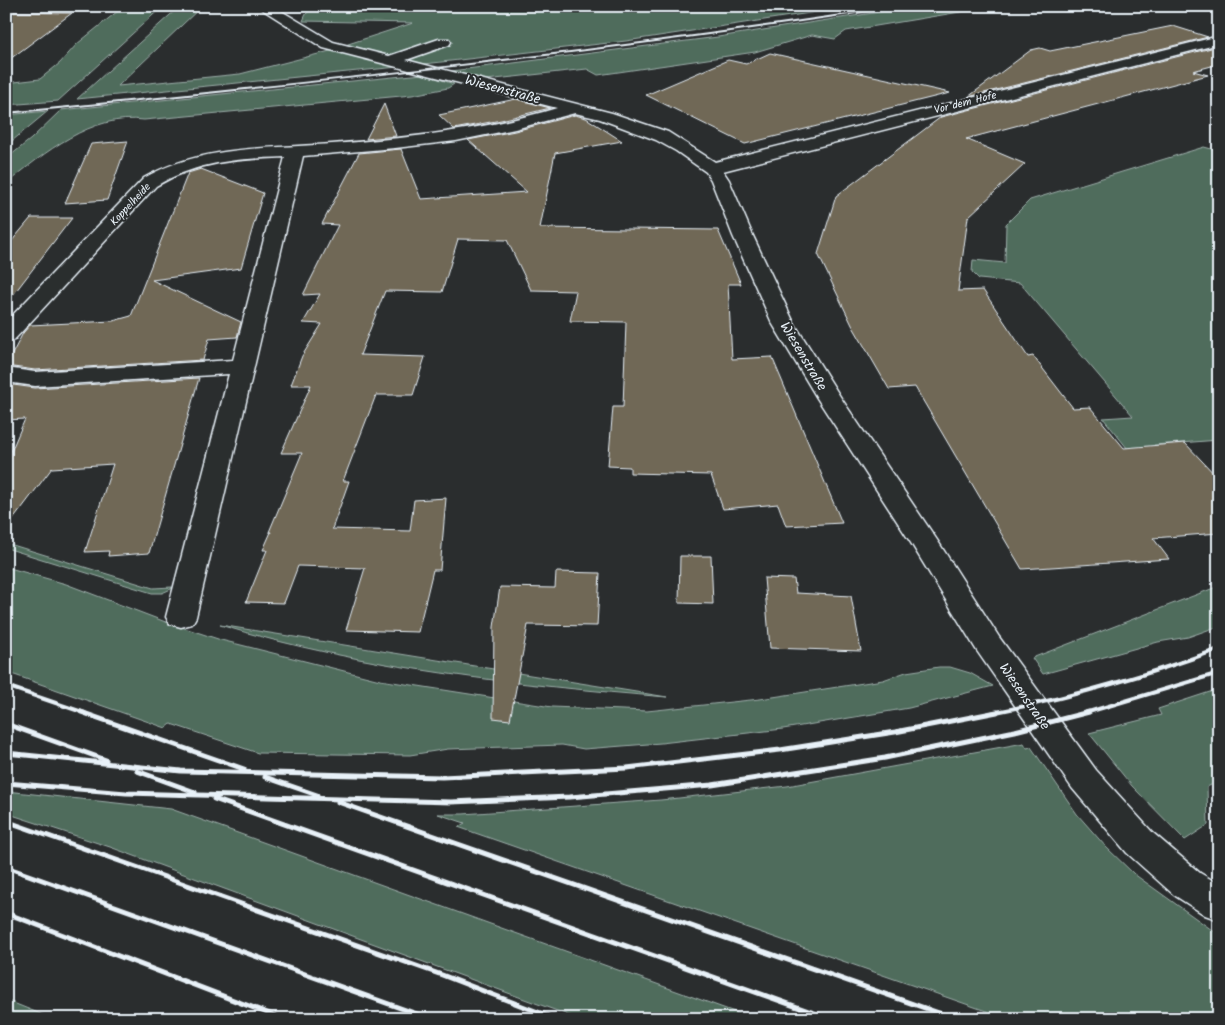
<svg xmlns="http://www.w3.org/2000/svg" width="1225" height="1025" font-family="Kalam,sans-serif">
  <rect width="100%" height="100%" fill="#2a2d2e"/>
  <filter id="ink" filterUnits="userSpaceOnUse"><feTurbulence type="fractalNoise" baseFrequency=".02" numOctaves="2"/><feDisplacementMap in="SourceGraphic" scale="10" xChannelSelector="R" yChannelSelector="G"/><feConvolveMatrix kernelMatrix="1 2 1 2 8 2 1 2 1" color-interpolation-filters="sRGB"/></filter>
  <g filter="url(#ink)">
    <!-- green -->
    <g fill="#506c5c" stroke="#9caeaa">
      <path d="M124,6H163L58,101L6,105V83L40,79L60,63L77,44Z"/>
      <path d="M180,6H202L118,86L240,74L334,50L398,67L77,99Z"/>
      <path d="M314,6H856L626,41L424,64L342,46L413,23L303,21L306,14Z"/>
      <path d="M918,6H996L846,31L835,39L812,35L755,52L598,75L587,69L486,80L451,71L718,37Z"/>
      <path d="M423,74L454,84L448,88L412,95L144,120C92,113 44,153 6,184V159L31,139L61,110Z"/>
      <path d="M48,111L6,146V115Z"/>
      <path d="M1204,147L1219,151V440L1154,445L1204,501L1172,504L1103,418L1133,416L1020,283L979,279L972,272L973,260L1005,263L1006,224L1030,200Z"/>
      <path d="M6,543L153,588L172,587L171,589L162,593H152L6,548Z"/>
      <path d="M6,567L66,584L163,621L221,640L380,680L552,707L647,711L760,699L883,680L906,672L939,667H950L970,673L993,686L909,708L783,729L661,743L584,749L562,745L448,749L410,755L258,753L171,724L166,728L6,672Z"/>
      <path d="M1219,586V626L1188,637L1158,642L1043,674L1032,658Z"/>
      <path d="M220,625L667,697C517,685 365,669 220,625Z"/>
      <path d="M1219,689V781L1207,787L1208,825L1185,840L1132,786L1089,733L1161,715L1158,709Z"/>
      <path d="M1024,743L1027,748L1031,747L1077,814L1106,847L1134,874L1219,935V1019H1009L458,827L465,823L438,814H463L661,800L787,786Z"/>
      <path d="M6,791L171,809L754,1019H579L110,847L6,813Z"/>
      <path d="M6,1000L53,1019H6Z"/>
    </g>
    <!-- building -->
    <g fill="#706757" stroke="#e8f1f8">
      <path d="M6,12L72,13L6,62Z"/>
      <path d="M1173,26L1208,37L968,97L1031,50L1040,48L1050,51Z"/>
      <path d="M1219,46V64L1193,71L1208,75L966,139L1025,164L968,217L958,291L983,290L1028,357L1033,356L1073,408L1090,407L1124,448L1185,443L1219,479V533L1153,538L1169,559L1022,569L915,387L889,389L852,325L818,254L836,196L941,117Z"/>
      <path d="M770,53L950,93L745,144L646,95L728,60L746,64Z"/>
      <path d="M516,99L550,108L501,120L454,129L439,115Z"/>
      <path d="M384,104L396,136L366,139Z"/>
      <path d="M575,115L586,118L622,141L555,153L540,228L718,230L741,284H728L732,359L772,357L842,523L786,526L778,504L723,509L711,475L630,473V467L608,466L613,407H623L626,322L570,321L576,291L531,290L507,240L458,239L442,292L385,291L360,355L425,357L413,395H376L343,481H349L332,529L410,531L414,500L446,498L440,570H433L418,632L346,630L365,568L298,566L284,603L246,602L267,550H263L271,532H269L302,453H281L311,385H291L302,356L322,324L303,323L320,294L303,295L338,225L322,224L359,153L401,149L421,199L527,192L468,140L515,131Z"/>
      <path d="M128,141L107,200L65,203L91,144Z"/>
      <path d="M201,169L263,193L241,268L152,280L241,322L237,337L209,339L203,360L35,370L6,366L23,333L30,325L113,321L131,316L188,173Z"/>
      <path d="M31,218H72L6,304V248Z"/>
      <path d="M199,378L149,553L108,556L109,551L85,552L113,464L52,468L6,529V463L25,419L6,420V384L35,388Z"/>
      <path d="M680,556H711L713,604L679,603Z"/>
      <path d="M556,572L600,573L597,626L528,625L510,720L493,718L494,627L500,587L555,588Z"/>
      <path d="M764,578L794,579L796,593L851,596L861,651L770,648Z"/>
    </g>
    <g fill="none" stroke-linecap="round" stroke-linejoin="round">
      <defs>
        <path id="minor" d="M257,6H273L333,42L389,56L439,39H449L451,42L449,45L406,60L612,113L668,132L715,162L1219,36V44L723,171L729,180L753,236L794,323L841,398L939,543L999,637L1096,770L1153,833L1200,873L1219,884V920L1205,915L1174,895L1127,853L1072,788L977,651L911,543L817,398L772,323L733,236L711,180L706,172L676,151L656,140L600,119L575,113L515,129L456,141L395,148L303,156L196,617L192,624L181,627L170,624L166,617L229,374L35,386L6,382V368L35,372L233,360L285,157C238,159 198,161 156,186L14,340L6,342V322L144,178C202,145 267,149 332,144C408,138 484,130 557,108L323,48Z"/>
      </defs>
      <!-- minor casing -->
      <use href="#minor" stroke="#e8f1f8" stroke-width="3"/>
      <!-- minor -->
      <use href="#minor" fill="#2a2d2e" fill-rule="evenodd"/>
      <!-- rail-far2 -->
      <path stroke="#e8f1f8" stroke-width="2" d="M6,113C305,84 604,52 901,6"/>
      <!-- rail-far1 -->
      <g stroke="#e8f1f8" stroke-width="4">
        <path d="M6,686L85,713"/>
        <path d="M991,713C1065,699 1147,675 1219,649"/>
        <path d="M1085,713L1219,673"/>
      </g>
      <!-- rail -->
      <g stroke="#e8f1f8" stroke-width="5">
        <path d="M81,712L244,769"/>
        <path d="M6,724L106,760"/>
        <path d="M6,753L181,771L442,777L627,768L780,750L895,732L997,712"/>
        <path d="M137,771L195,792"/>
        <path d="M265,777L317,795"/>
        <path d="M6,783L126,793L451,802L570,797L712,785L885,758L1015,731L1089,712"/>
        <path d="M214,799L831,1019"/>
        <path d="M338,802L956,1019"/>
        <path d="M6,821L442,975L556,1019"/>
        <path d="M6,867L431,1019"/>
        <path d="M6,913L283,1019"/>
      </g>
    </g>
  </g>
  <g text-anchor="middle" stroke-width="4" stroke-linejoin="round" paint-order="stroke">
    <!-- far-street labels -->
    <g font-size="11" fill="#e8f1f8" stroke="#2a2d2e">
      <text transform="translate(965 102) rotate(-14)" y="4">Vor dem Hofe</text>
      <text transform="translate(130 204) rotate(-47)" y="4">Koppelheide</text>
    </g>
    <!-- street labels -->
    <g font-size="14" fill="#e8f1f8" stroke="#2a2d2e">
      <text transform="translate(503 89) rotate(15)" y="5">Wiesenstraße</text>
      <text transform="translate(804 356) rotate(59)" y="5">Wiesenstraße</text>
      <text transform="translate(1025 696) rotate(55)" y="5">Wiesenstraße</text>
    </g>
  </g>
  <!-- margin -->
  <rect width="1225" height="1025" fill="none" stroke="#2a2d2e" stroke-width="25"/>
  <rect x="12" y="12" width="1200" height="1000" fill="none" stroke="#e8f1f8" stroke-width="2" filter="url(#ink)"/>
</svg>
